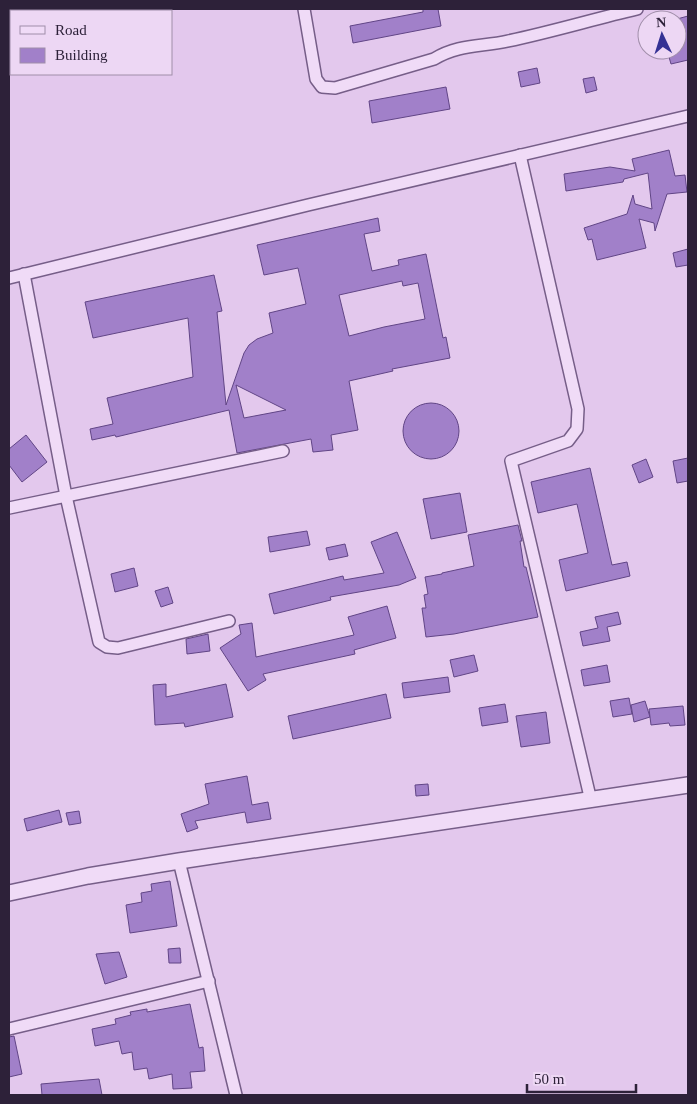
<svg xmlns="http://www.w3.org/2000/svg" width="697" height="1104" font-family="Georgia,serif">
  <rect width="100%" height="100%" fill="#e3c8ed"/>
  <!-- building -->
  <g fill="#a180c9" stroke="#614586" fill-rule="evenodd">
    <path d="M423,9H438L441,26L353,43L350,26L423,12Z"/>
    <path d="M688,16V60L671,64L667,50H677V19Z"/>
    <path d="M537,68L540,83L521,87L518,72Z"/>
    <path d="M594,77L597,90L586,93L583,79Z"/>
    <path d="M446,87L450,109L372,123L369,101Z"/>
    <path d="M669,150L675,176L685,175L687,192L667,194L655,231L654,223L639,219L646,248L597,260L592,239L588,240L584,228L627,214L633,195L635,204L652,209L648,173L624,179L623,182L566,191L564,174L610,167L635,171L632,159Z"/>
    <path d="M378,218L380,231L364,234L372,271L399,265L398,260L426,254L443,338L446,337L450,358L392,369L393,371L349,381L358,430L331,435L333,450L313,452L311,439L237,453L229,410L116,437L115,435L92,440L90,429L113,424L107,398L193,377L188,318L93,338L85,302L214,275L222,311L217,312L226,405L244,353L249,345L257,339L273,333L269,313L306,304L298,268L264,275L257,245ZM402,281L403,286L418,283L425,319L384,327L349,336L339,295ZM236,385L286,410L244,418Z"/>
    <path d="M688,249V265L676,267L673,253Z"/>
    <circle cx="431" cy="431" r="28"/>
    <path d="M26,435L47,462L22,482L9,465V449Z"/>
    <path d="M688,458V481L677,483L673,461Z"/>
    <path d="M646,459L653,477L639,483L632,465Z"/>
    <path d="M590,468L612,565L627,562L630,576L566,591L559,560L588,553L577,504L538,513L531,482Z"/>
    <path d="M460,493L467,532L431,539L423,499Z"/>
    <path d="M518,525L522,541H520L524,567H526L538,617L454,634L426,637L422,608H426L424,595L428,594L425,577L442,574V573L474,566L468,535Z"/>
    <path d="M307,531L310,545L270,552L268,537Z"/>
    <path d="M397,532L416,578L399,585L330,597L331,600L274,614L269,594L343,576L344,580L384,573L371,542Z"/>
    <path d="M345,544L348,556L329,560L326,548Z"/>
    <path d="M134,568L138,586L115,592L111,574Z"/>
    <path d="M168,587L173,603L161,607L155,591Z"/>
    <path d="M387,606L396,638L354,650L355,654L263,674L266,680L248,691L220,648L241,634L239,625L252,623L256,657L354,635L348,617Z"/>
    <path d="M618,612L621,624L607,627L610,641L583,646L580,632L598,628L595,617Z"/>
    <path d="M208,634L210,651L187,654L186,639Z"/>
    <path d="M474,655L478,671L454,677L450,660Z"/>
    <path d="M607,665L610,682L584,686L581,670Z"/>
    <path d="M448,677L450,692L404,698L402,683Z"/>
    <path d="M166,684V697L226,684L233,717L185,727L184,723L155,725L153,685Z"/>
    <path d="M386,694L391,718L293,739L288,716Z"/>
    <path d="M629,698L632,714L613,717L610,701Z"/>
    <path d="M645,701L650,717L634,722L631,705Z"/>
    <path d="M505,704L508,722L482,726L479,708Z"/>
    <path d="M683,706L685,725L670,726L669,723L651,725L649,709Z"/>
    <path d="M546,712L550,743L521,747L516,716Z"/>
    <path d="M247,776L252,805L268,802L271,819L247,823L245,812L195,821L198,828L187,832L181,814L209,804L205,784Z"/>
    <path d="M428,784L429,795L416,796L415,785Z"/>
    <path d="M59,810L62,822L27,831L24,819Z"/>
    <path d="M79,811L81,823L69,825L66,813Z"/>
    <path d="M170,881L177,926L130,933L126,905L142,902L141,893L152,891L151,884Z"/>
    <path d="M180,948L181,963H169L168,949Z"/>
    <path d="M119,952L127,977L105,984L96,954Z"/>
    <path d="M190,1004L199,1048L203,1047L205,1071L190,1072L192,1088L173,1089L172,1074L149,1079L147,1068L134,1070L132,1052L122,1054L119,1041L95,1046L92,1029L116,1024L115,1019L131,1015L130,1012L147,1009V1012Z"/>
    <path d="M14,1036L22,1074L9,1077V1037Z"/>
    <path d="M99,1079L102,1095H42L41,1084Z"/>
  </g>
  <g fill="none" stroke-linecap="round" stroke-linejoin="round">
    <defs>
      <g id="minor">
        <path d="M304,9L316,79L322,87L335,88L434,59C459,44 481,47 508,41C551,32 594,19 637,9"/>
        <path d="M119,11L126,9"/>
        <path d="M520,155L578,409L577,429L568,441L511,461L591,801"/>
        <path d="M24,274L66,496L99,642L107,647L118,648L229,621"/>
        <path d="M9,278L308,205L688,116"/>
        <path d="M9,508L283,451"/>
        <path d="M179,861L236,1095"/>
        <path d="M9,1029L209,981"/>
      </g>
      <path id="tertiary" d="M9,893L88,876L179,861L688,785"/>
    </defs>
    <!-- minor casing -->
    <use href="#minor" stroke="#765e88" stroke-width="14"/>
    <!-- tertiary casing -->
    <use href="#tertiary" stroke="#765e88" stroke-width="18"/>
    <!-- minor -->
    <use href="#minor" stroke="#f0dbf7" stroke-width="11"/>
    <!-- tertiary -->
    <use href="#tertiary" stroke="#f0dbf7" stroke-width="15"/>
  </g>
  <!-- border -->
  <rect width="697" height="1104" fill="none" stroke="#2d2139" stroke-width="20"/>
  <!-- legend -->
  <rect x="10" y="10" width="162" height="65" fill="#edd7f4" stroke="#a08ea9"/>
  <rect x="20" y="26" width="25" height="8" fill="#f0dbf7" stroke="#a08ea9"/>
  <text x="55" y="35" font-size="15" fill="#2d2139">Road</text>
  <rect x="20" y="48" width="25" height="15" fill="#a180c9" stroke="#a08ea9"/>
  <text x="55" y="60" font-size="15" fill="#2d2139">Building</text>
  <!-- north arrow -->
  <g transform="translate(662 35) rotate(356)"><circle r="24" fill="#edd7f4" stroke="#a08ea9"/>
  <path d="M0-4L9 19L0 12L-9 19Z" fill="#343194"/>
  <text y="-8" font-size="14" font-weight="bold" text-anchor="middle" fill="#2d2139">N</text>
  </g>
  <!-- scale -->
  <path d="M527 1084v8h109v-8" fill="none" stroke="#2d2139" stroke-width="2.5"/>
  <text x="534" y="1084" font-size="15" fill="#2d2139" stroke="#edd7f4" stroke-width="4" paint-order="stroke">50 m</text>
</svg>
